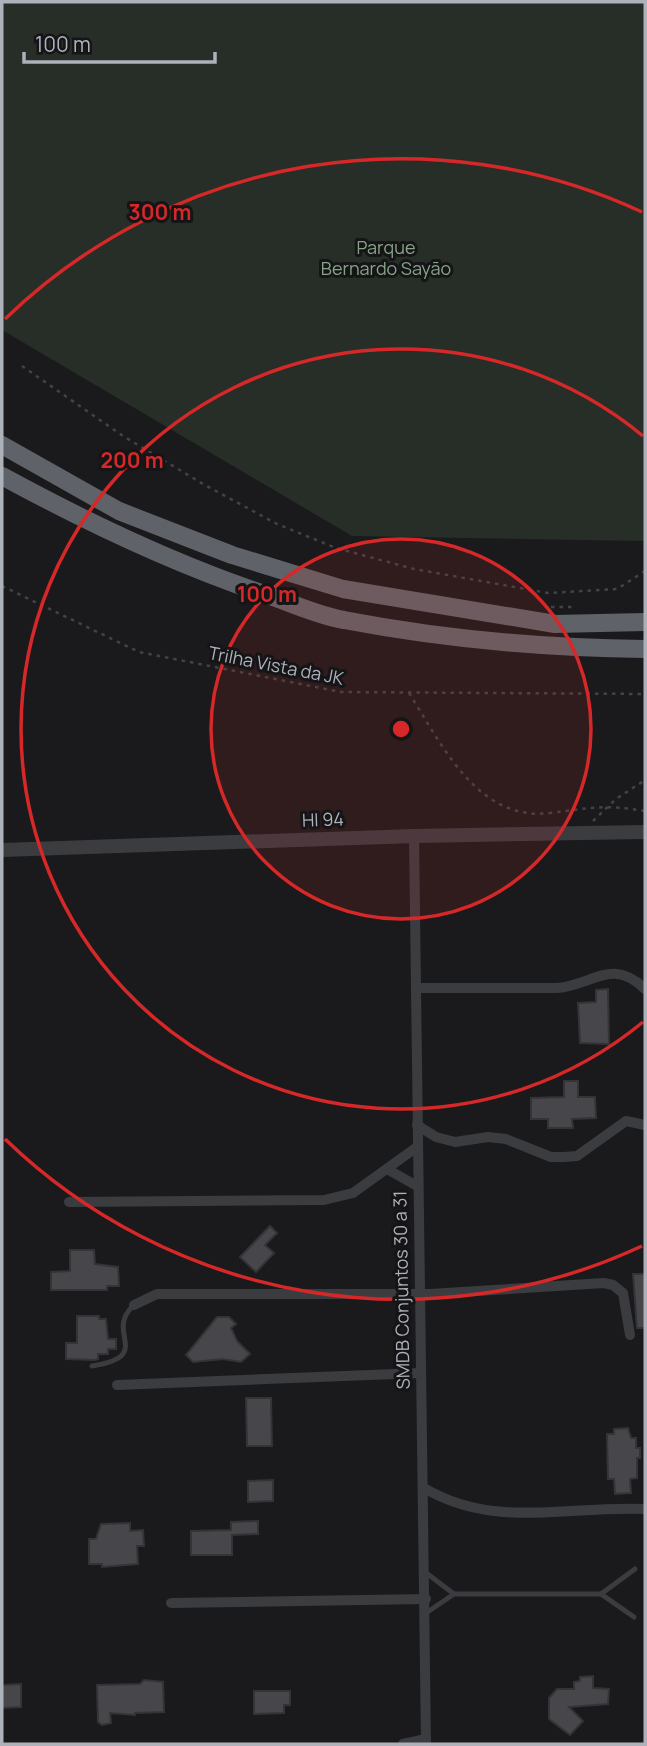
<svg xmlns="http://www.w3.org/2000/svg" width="647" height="1746" font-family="Manrope,sans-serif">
  <rect width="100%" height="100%" fill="#1a1a1c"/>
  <!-- green -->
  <path fill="#262e27" d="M2,2H645V541L352,536L2,330Z"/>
  <!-- building -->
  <g fill="#47474b" stroke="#343437" stroke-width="2">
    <path d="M608,989L609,1044L580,1043L578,1003L596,1002V990Z"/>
    <path d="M564,1081H578V1097H595L596,1118L572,1119L573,1128H548V1119H531V1098L564,1097Z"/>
    <path d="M270,1226L277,1233L265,1245L274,1253L256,1272L240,1257Z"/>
    <path d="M70,1250H94L95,1264L118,1267L119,1286H107V1290H51V1272L70,1271Z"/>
    <path d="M633,1274H645V1328H637Z"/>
    <path d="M77,1316H99V1319H106L108,1339H116V1349H108V1354H98V1359L95,1360L66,1359V1343H77Z"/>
    <path d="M217,1317H229L236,1324L231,1328L237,1341L250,1354L241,1362L223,1359L193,1362L186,1355Z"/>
    <path d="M246,1398H271L272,1446H247Z"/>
    <path d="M628,1428L631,1438H636V1448H640V1458H637V1478L630,1479L631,1493L615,1494L614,1479H608L607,1434H614V1429Z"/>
    <path d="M273,1480V1501L248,1502V1481Z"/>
    <path d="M258,1521V1534L232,1535V1555H191V1531L231,1530V1522Z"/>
    <path d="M130,1523V1531L143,1530L144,1546H137L138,1564L102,1567V1564H89V1539H96L101,1524Z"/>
    <path d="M593,1676V1688L609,1689L608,1704L569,1707L583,1721L570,1735L549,1719V1698L557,1689H574V1682L580,1681V1677Z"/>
    <path d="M144,1680L163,1682L164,1712L135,1713V1715L110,1713L111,1723L102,1725L98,1722L97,1685L140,1684Z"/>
    <path d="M21,1684V1707L2,1708V1685Z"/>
    <path d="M254,1691H290V1705H284V1713L254,1714Z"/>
  </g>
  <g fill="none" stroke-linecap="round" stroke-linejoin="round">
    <!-- path -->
    <g stroke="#414347" stroke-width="2.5" stroke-dasharray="3.5 5" stroke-linecap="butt">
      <path d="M22,366L123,436L203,484L277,524L336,548L414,569L548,593L617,589L645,571"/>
      <path d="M2,586L139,652L341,692L645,694"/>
      <path d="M551,607H572"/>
      <path d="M409,693C442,745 478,822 550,813C591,808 603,804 645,811"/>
      <path d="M593,821L616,799L645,780"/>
    </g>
    <!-- service -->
    <g stroke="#3b3c40" stroke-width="5">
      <path d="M92,1366C155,1356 104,1333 133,1306"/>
      <path d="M425,1572L454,1594L426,1613"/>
      <path d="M454,1594H601L634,1617"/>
      <path d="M601,1594L635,1569"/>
    </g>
    <!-- minor -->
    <g stroke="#3b3c40" stroke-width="10">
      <path d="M414,836L426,1744"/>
      <path d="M416,988H557C594,985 611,957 645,989"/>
      <path d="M417,1125L436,1137L455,1142L488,1137L506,1139L551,1157H564L577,1156L626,1121L645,1125"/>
      <path d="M387,1169L417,1186"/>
      <path d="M69,1202L324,1200L353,1193L417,1147"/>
      <path d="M134,1305L157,1294H430L604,1283L613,1285L623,1293L630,1335"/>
      <path d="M117,1385L421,1373"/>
      <path d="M424,1488C495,1530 568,1505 645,1509"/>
      <path d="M171,1603L426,1599"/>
      <path d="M403,1744L426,1739"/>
    </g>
    <!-- tertiary -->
    <path stroke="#3b3c40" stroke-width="14" d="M2,850L414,836L645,832"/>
    <!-- trunk -->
    <g stroke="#5f6268" stroke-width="18">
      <path d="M2,445L119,511L232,555L343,589L555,624L645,622"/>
      <path d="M2,476C90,524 178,566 273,597C296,605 320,616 344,620C443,639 545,648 645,649"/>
    </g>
  </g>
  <!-- distance rings -->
  <circle cx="401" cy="729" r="190" fill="#d62828" fill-opacity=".12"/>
  <g fill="none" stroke="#d62828" stroke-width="3.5">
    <circle cx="401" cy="729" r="190"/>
    <path d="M643 1022A380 380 0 1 1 643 436"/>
    <path d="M642 1246A570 570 0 0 1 5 1139M5 319A570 570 0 0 1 642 212"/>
  </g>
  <g text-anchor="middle" stroke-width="6" stroke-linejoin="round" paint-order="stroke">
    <!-- park labels -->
    <g font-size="18" fill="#86a388" stroke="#151517">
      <text x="386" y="254">Parque<tspan x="386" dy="21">Bernardo Sayão</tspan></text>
    </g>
    <!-- street labels -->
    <g font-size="18" fill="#adb1ba" stroke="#151517">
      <text transform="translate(276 666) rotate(11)" y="6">Trilha Vista da JK</text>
      <text transform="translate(323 820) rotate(-2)" y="6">HI 94</text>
      <text transform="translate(402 1290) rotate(-91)" y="6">SMDB Conjuntos 30 a 31</text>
    </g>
  </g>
  <circle cx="401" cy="729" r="10" fill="#d62828" stroke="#151517" stroke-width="3.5"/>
  <g font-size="21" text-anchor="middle" font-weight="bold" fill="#d62828" stroke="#151517" stroke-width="6" stroke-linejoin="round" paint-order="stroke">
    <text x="160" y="220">300 m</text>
    <text x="132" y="468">200 m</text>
    <text x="267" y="602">100 m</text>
  </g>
  <!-- border -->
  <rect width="647" height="1746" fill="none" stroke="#adb1ba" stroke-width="7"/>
  <!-- scale -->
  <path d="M24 52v10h191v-10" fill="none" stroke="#adb1ba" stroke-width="3.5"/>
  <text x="35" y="52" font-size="21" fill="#adb1ba" stroke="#151517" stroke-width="5" paint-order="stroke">100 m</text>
</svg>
